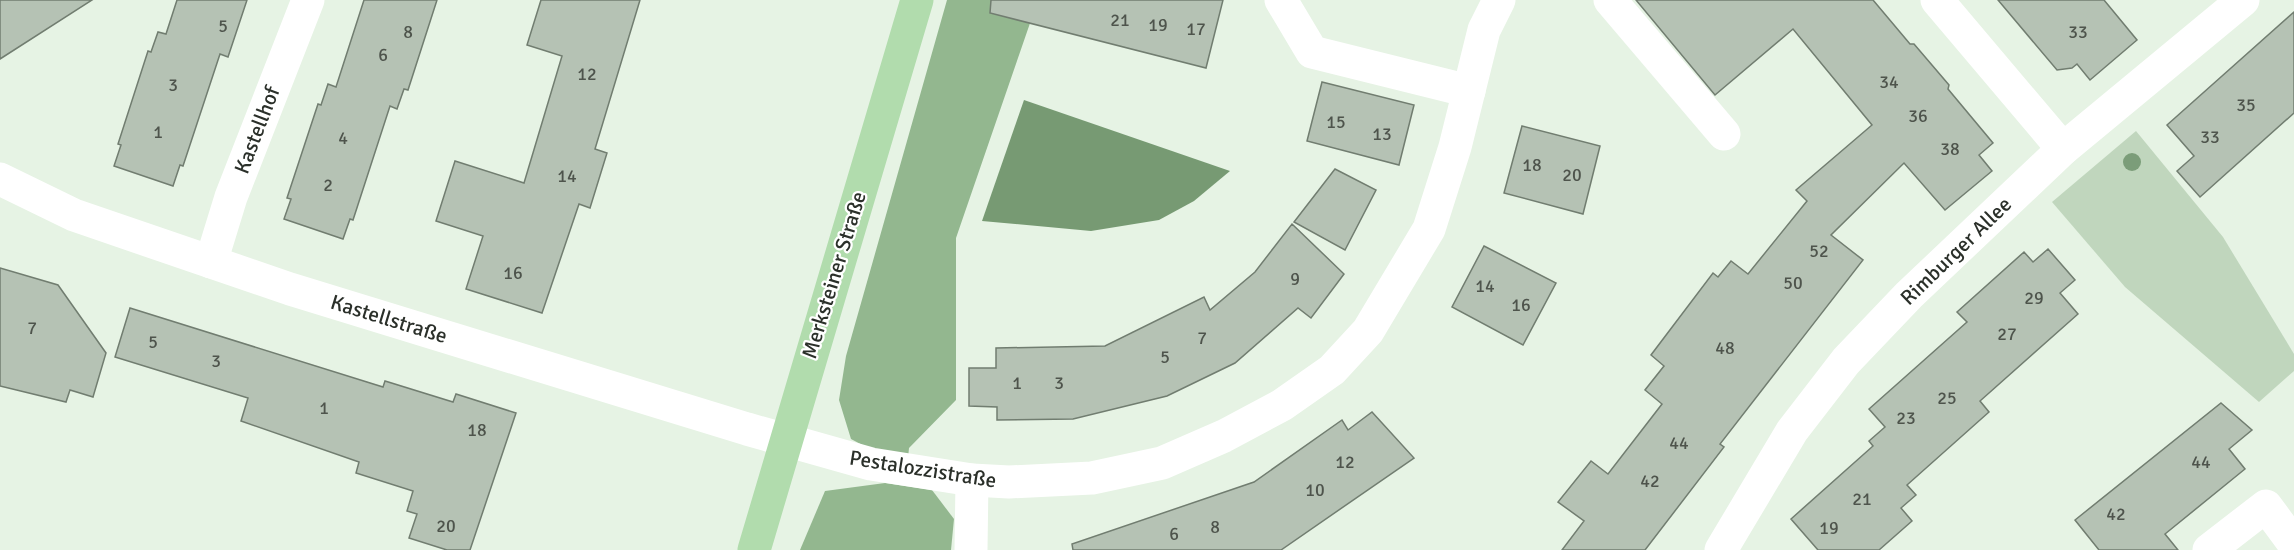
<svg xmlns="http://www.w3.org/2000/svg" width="2294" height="550" font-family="Signika,sans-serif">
  <rect width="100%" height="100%" fill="#e6f3e4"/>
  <!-- green -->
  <path fill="#c0d6bd" d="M2136,131L2223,237L2294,354V371L2259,402L2125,287L2052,202Z"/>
  <!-- forest -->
  <g fill="#93b78f">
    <path d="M947,0H1038L956,238V400L909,448L908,458L885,457L851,439L839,400L846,356Z"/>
    <path d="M885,483L932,490L954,519L951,550H800L825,491Z"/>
  </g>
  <!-- water -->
  <path fill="#779a73" d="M1024,100L1230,171L1194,201L1159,220L1091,231L982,221Z"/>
  <!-- building -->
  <g fill="#b5c2b4" stroke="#717d70" stroke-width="1.5">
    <path d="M0,0H92L0,59Z"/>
    <path d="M177,0H247L228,57L220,54L183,166L180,165L173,186L114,166L121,145L118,144L148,51L151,52L158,32L166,34Z"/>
    <path d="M364,0H437L408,90L404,89L397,109L390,106L353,220L350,219L343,239L284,219L291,199L287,198L318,104L321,105L328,84L336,87Z"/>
    <path d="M541,0H640L595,149L607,153L590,208L579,204L542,313L466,289L483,236L436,221L455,161L524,183L562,56L527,45Z"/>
    <path d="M991,0H1223L1206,68L990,13Z"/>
    <path d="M1636,0H1873L1910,44H1914L1949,85L1948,89L1993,143L1979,155L1992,171L1945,210L1904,163L1831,235L1863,260L1720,444L1724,447L1645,550H1562L1584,521L1558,502L1591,461L1608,474L1662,404L1645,390L1664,366L1651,355L1713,273L1718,277L1731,261L1748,274L1807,201L1796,190L1872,125L1793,29L1715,95Z"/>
    <path d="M1998,0H2104L2137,40L2090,80L2077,64L2072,68L2057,70Z"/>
    <path d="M2294,12V113L2200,197L2177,171L2194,156L2167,125Z"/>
    <path d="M1322,82L1414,105L1399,165L1307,141Z"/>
    <path d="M1522,126L1600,146L1583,214L1504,193Z"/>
    <path d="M1335,169L1376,190L1345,250L1294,222Z"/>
    <path d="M1292,224L1344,274L1311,318L1298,308L1235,363L1167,396L1073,419L997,420V407L969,406V368H996V348L1105,346L1204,297L1210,310L1255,272Z"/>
    <path d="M1484,246L1556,283L1523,345L1452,307Z"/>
    <path d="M2048,249L2075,280L2060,293L2078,314L1980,401L1989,412L1907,485L1916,495L1901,508L1912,521L1879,550H1818L1791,519L1873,446L1869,441L1885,427L1869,409L1967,322L1957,312L2024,252L2033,262Z"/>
    <path d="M0,268L58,285L106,353L93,397L70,390L66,402L0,386Z"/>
    <path d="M130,308L383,387L385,381L453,402L456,394L516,413L470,550H447L409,538L417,514L407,511L413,491L356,473L359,462L241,421L248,398L115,357Z"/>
    <path d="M2221,403L2252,430L2229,449L2245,469L2165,534L2178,550H2099L2075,520Z"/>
    <path d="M1372,412L1414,458L1281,550H1073L1072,544L1254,482L1342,420L1348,430Z"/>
  </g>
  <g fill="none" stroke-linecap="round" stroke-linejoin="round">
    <!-- minor -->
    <g stroke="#fff" stroke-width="33">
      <path d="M1281,0L1312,52L1469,91"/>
      <path d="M1610,0L1724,134"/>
      <path d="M1937,0L2063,149"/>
      <path d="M0,179L74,215L290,289L747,429L871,464L972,480L1009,482L1092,478L1162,463L1224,436L1282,405L1332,370L1368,331L1429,229L1455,147L1484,30L1499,0"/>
      <path d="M211,262L231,197L308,0"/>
      <path d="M971,550L972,480"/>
      <path d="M1721,550L1792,431L1846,361L1909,295L2063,149L2243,0"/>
      <path d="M2209,550L2266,506L2294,544"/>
    </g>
    <!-- major -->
    <path stroke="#b1dcad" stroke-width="33" d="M754,550L917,0"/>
  </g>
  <!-- trees -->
  <circle fill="#7b9d79" cx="2132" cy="162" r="9"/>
  <g text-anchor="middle" stroke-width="4.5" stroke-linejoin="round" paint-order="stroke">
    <!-- number labels -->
    <g font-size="18" fill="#4e544c">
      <text x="1120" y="26">21</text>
      <text x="1158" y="31">19</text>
      <text x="223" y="32">5</text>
      <text x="1196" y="35">17</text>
      <text x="408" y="38">8</text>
      <text x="2078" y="38">33</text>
      <text x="383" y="61">6</text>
      <text x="587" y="80">12</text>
      <text x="1889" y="88">34</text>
      <text x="173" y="91">3</text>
      <text x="2246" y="111">35</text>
      <text x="1918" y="122">36</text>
      <text x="1336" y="128">15</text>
      <text x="158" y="138">1</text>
      <text x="1382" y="140">13</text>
      <text x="2210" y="143">33</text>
      <text x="343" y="144">4</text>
      <text x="1950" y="155">38</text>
      <text x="1532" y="171">18</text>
      <text x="1572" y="181">20</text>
      <text x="567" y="182">14</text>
      <text x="328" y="191">2</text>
      <text x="1819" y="257">52</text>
      <text x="513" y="279">16</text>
      <text x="1295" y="285">9</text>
      <text x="1793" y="289">50</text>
      <text x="1485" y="292">14</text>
      <text x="2034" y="304">29</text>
      <text x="1521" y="311">16</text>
      <text x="32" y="334">7</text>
      <text x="2007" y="340">27</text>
      <text x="1202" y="344">7</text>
      <text x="153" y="348">5</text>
      <text x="1725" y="354">48</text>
      <text x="1165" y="363">5</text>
      <text x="216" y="367">3</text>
      <text x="1017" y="389">1</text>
      <text x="1059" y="389">3</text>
      <text x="1947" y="404">25</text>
      <text x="324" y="414">1</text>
      <text x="1906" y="424">23</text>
      <text x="477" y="436">18</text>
      <text x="1679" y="449">44</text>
      <text x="1345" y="468">12</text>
      <text x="2201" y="468">44</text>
      <text x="1650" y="487">42</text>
      <text x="1315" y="496">10</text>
      <text x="1862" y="505">21</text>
      <text x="2116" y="520">42</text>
      <text x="446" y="532">20</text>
      <text x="1215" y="533">8</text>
      <text x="1829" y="534">19</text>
      <text x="1174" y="540">6</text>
    </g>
    <!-- street labels -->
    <g font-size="21" fill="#2b302a" stroke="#fff">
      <text transform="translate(257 130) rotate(-69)" y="7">Kastellhof</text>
      <text transform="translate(1956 251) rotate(-44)" y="7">Rimburger Allee</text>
      <text transform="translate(834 275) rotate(-73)" y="7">Merksteiner Straße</text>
      <text transform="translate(389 319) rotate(17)" y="7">Kastellstraße</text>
      <text transform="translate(923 469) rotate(9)" y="7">Pestalozzistraße</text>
    </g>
  </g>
</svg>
